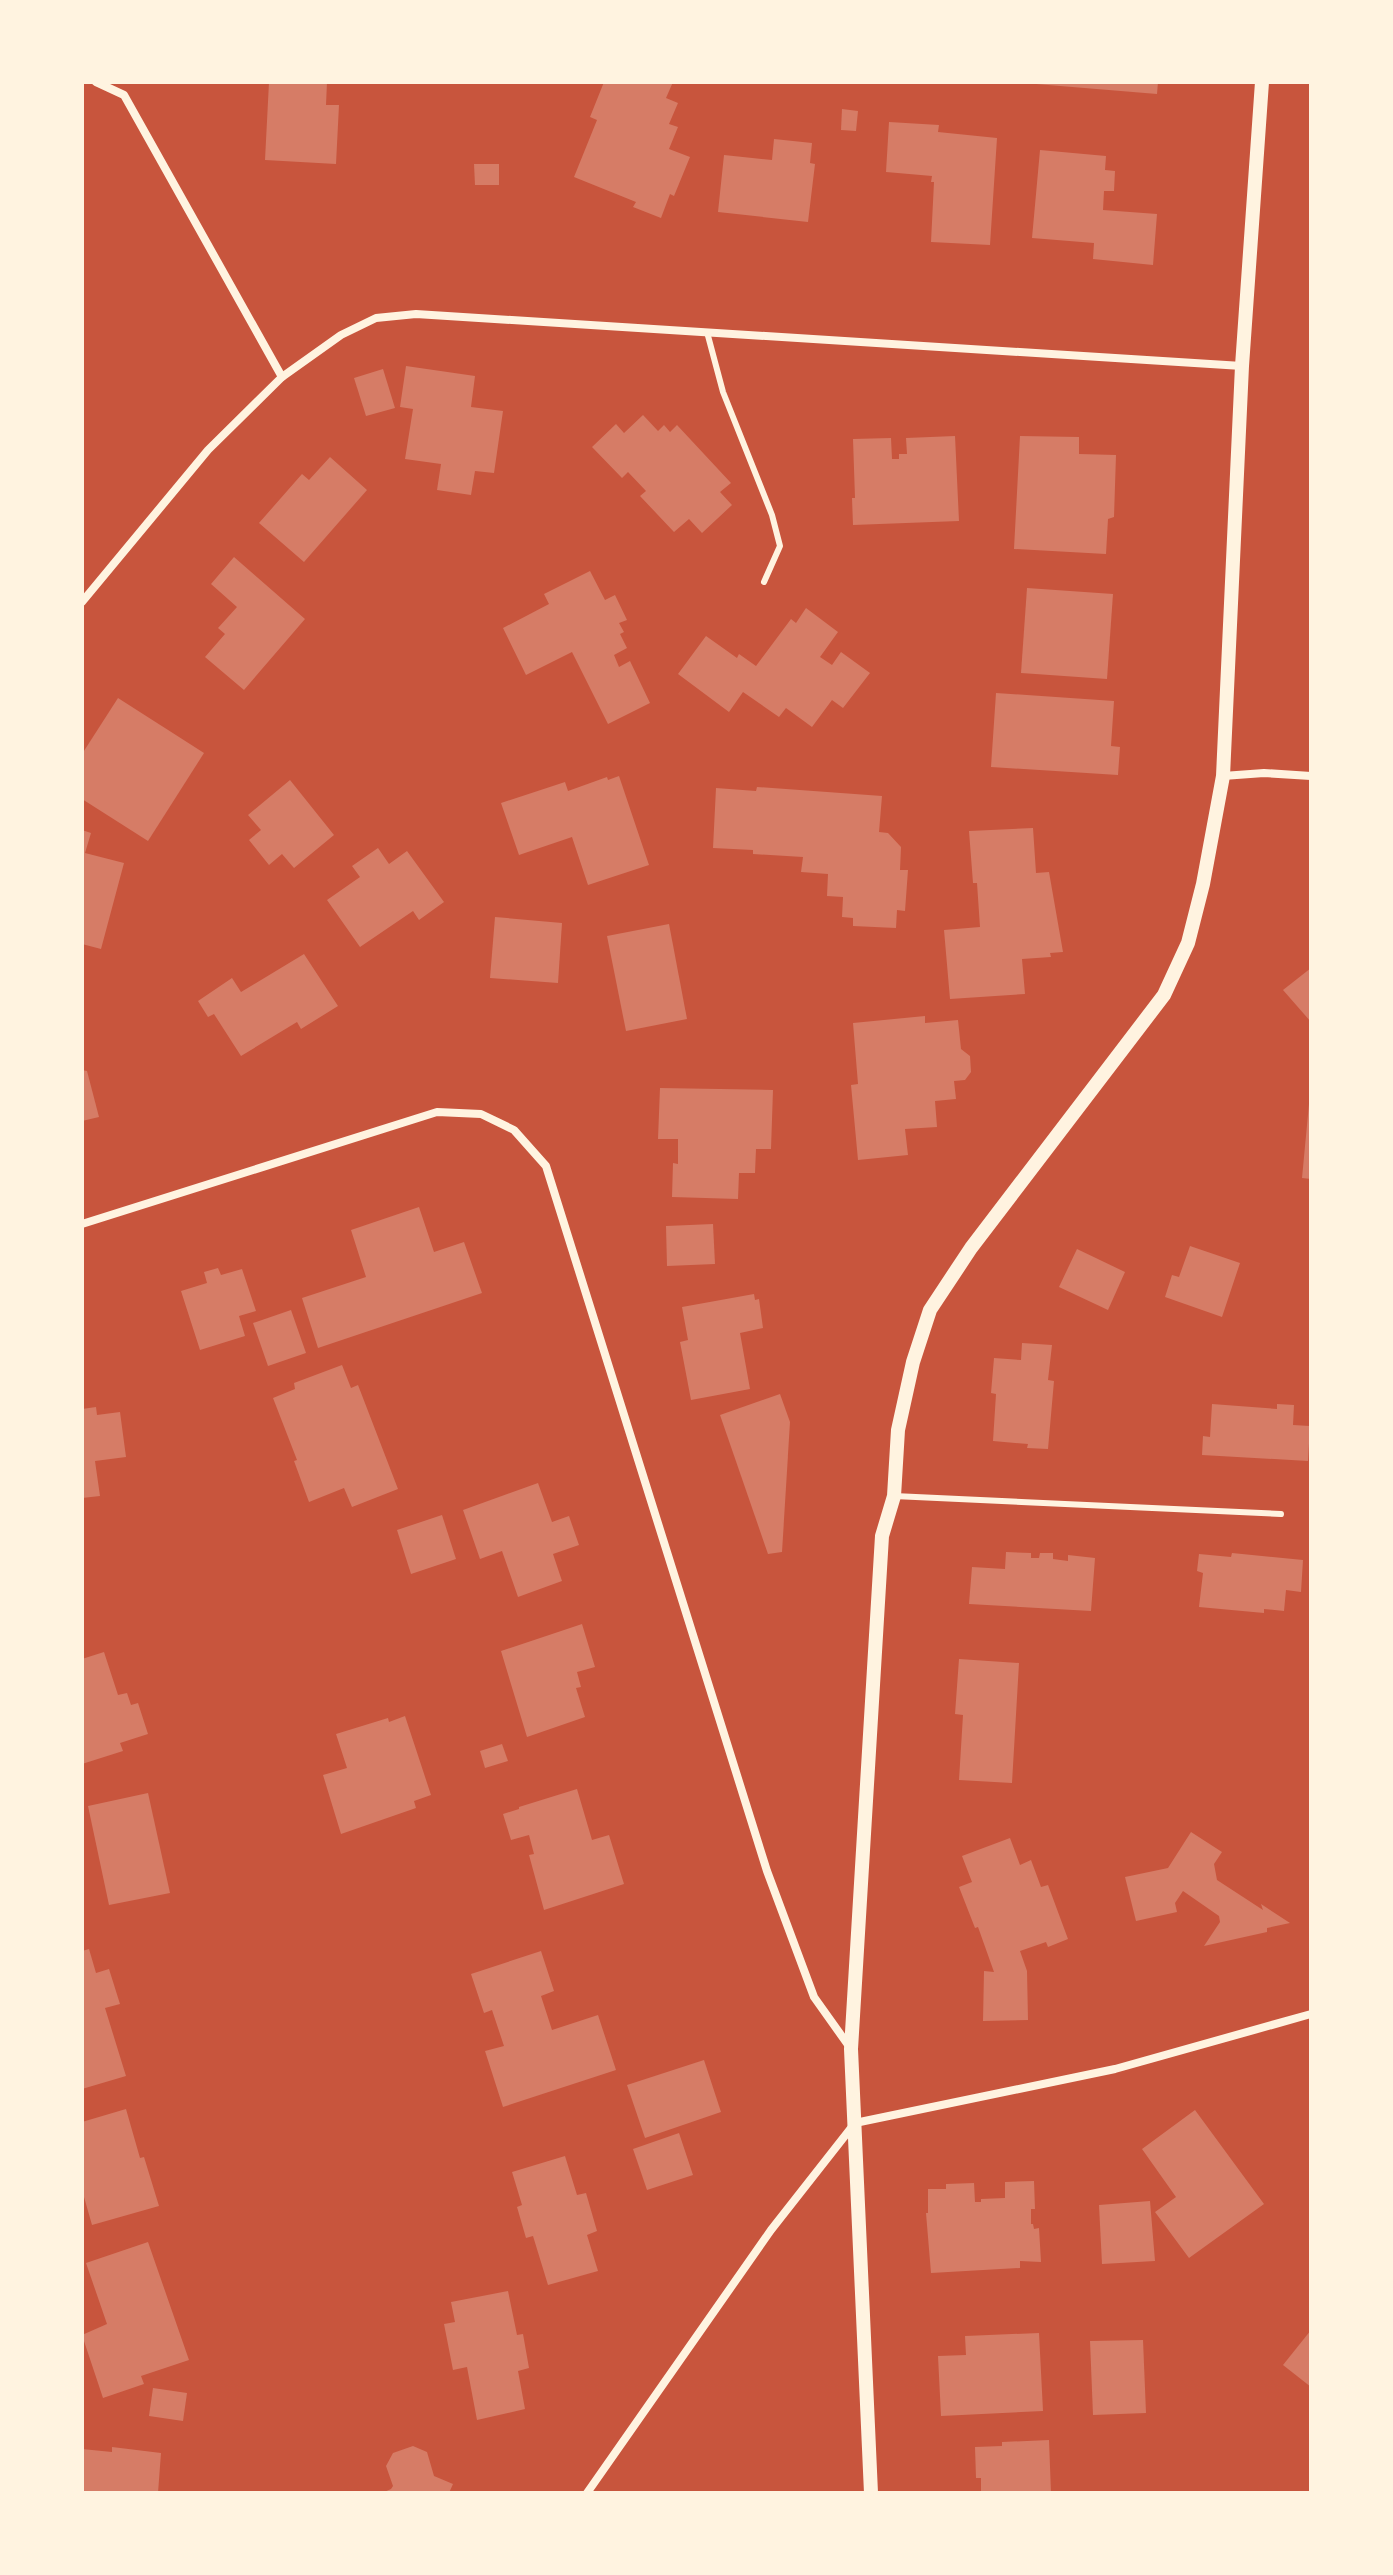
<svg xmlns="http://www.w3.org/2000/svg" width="1393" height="2575" font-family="Montserrat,sans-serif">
  <rect width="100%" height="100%" fill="#c8553d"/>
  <!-- building -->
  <g fill="#d67c66">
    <path d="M269,82H327L326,105H339L336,164L265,160Z"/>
    <path d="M604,82H673L666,98L678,103L669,124L678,127L669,149L690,157L674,196L670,194L661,218L633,207L636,202L574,177L597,120L590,117Z"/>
    <path d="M1036,82H1158L1157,94L1036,84Z"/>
    <path d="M842,109L858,111L856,131L841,130Z"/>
    <path d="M889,122L939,125L938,132L997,138L990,245L931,242L934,182H931L932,176L886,172Z"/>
    <path d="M774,139L812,143L810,163L815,164L808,222L718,212L724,155L772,160Z"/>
    <path d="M1040,150L1106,156L1105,170L1115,171L1114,191H1104L1103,210L1157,214L1153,265L1093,259L1094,243L1032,238Z"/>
    <path d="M474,164H499V185H475Z"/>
    <path d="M406,366L475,376L471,407L503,411L494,473L475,471L471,495L437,490L441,464L405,459L413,409L400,407Z"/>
    <path d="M383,369L395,408L366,416L354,378Z"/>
    <path d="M643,415L658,431L664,425L670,432L677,425L731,483L720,492L732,505L702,533L689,519L674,532L640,496L646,491L628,472L622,478L592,447L616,424L624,433Z"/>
    <path d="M955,436L959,521L853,525L852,498H855L853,439L891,438L892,459H899V454H907L906,438Z"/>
    <path d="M1020,436L1079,437V454L1116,455L1114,517L1108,519L1106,554L1014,549Z"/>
    <path d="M330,457L367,490L304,562L259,523L302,474L309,480Z"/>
    <path d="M234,557L305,619L244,690L205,657L225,634L218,628L237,607L211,584Z"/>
    <path d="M590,571L605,600L615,595L627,620L619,623L624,632L620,634L627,648L614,655L619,667L630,661L650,703L608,724L572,652L526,675L503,628L549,604L544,594Z"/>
    <path d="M1027,588L1113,594L1107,679L1021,673Z"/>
    <path d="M806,608L838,632L820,657L832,665L841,652L870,673L843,708L832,700L812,727L786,708L779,717L743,692L729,712L678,674L706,636L737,658L739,654L756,666L791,619L796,623Z"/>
    <path d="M996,693L1114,701L1111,746L1120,747L1118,775L991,767Z"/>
    <path d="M118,698L204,753L148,841L82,799V754Z"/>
    <path d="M619,776L649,865L588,885L572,837L519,855L501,803L565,782L568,791L607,777L608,780Z"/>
    <path d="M290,780L334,835L294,868L282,854L269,865L249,840L261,830L248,815Z"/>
    <path d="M757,787L882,796L879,832L888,833L901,847L900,870H908L905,911L897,910L896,928L853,926V918L842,917L843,897L827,896L828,874L801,872L803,857L753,854V850L713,848L716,788L756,791Z"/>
    <path d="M1033,828L1036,873L1049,872L1063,952L1050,953L1051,957L1022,959L1025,994L950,999L944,930L980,927L977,883H973L969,831Z"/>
    <path d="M82,830L91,833L85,853L124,863L101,949L82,944Z"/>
    <path d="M378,848L389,864L407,851L444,902L419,920L413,911L360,947L327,900L360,877L352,866Z"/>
    <path d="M495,917L562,923L558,983L490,978Z"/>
    <path d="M669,924L687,1019L626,1031L607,936Z"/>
    <path d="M304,954L338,1006L301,1029L297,1022L241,1056L214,1014L208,1017L198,1001L232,978L241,992Z"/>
    <path d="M1311,968V1022L1283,990Z"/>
    <path d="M925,1016V1023L958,1020L961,1049L970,1056L971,1072L965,1080L954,1081L956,1099L935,1101L937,1127L905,1129L908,1155L858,1160L851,1085L858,1084L853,1023Z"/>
    <path d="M82,1070L87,1071L99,1117L82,1121Z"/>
    <path d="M660,1088L773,1090L771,1149H756L755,1173H739L738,1199L672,1197L673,1163L678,1164V1139H658Z"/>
    <path d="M1309,1104H1311V1179L1302,1178Z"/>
    <path d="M419,1207L434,1252L464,1242L482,1293L318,1348L302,1298L366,1277L351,1230Z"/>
    <path d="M713,1224L715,1264L667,1266L666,1226Z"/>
    <path d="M1190,1246L1240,1263L1222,1317L1165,1297L1172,1275L1179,1277Z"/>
    <path d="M1077,1249L1125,1272L1108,1310L1059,1287Z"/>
    <path d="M218,1268L221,1275L242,1269L256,1311L239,1316L245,1336L200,1350L181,1291L207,1283L204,1272Z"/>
    <path d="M754,1294L755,1300L759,1299L763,1328L740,1333L750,1389L691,1400L680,1342L688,1340L682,1307Z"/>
    <path d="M291,1310L306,1353L268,1366L253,1323Z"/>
    <path d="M1022,1343L1052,1345L1048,1380L1054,1381L1048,1449L1027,1448L1028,1444L993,1441L996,1394L991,1393L994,1358L1021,1360Z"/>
    <path d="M342,1365L351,1388L358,1385L398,1489L352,1507L344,1488L309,1502L294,1461L297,1460L273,1398L295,1389L294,1383Z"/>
    <path d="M780,1394L790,1422L782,1552L768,1554L720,1415Z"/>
    <path d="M1212,1404L1277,1409V1404L1294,1405L1293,1425L1310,1426L1308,1461L1202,1455L1203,1436L1210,1437Z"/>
    <path d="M96,1407L97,1415L120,1412L126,1457L95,1461L100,1496L82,1498V1409Z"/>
    <path d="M538,1483L552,1522L569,1516L579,1545L553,1554L562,1581L518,1597L502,1551L480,1559L463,1510Z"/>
    <path d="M442,1515L456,1559L411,1574L397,1530Z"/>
    <path d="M1006,1552L1031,1553V1558H1039L1040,1553H1053V1559L1068,1561V1555L1095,1558L1091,1611L969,1604L972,1567L1005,1569Z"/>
    <path d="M1232,1553L1303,1560L1301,1592L1286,1590L1284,1611L1264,1609V1613L1199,1607L1203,1573L1197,1571L1199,1554L1231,1557Z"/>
    <path d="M582,1624L595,1667L577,1672L581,1687L576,1688L585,1717L527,1737L501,1651Z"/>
    <path d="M104,1652L118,1695L127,1693L131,1705L138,1703L148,1734L120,1743L123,1751L82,1764V1659Z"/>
    <path d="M959,1659L1019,1663L1012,1783L959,1780L963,1715L955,1714Z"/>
    <path d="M405,1716L431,1795L414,1801L416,1808L341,1834L323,1775L347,1768L336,1734L388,1718L389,1722Z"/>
    <path d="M502,1744L508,1761L485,1768L480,1751Z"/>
    <path d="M577,1789L592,1840L609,1835L624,1884L544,1910L529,1855L534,1854L529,1835L511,1840L503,1814L519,1809V1807Z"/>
    <path d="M148,1793L170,1893L109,1905L88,1806Z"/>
    <path d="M1191,1832L1222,1852L1214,1864L1217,1880L1263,1910L1261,1904L1290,1923L1267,1928V1932L1204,1946L1220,1922L1219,1916L1183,1891L1175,1903L1177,1912L1136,1921L1125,1877L1168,1868Z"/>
    <path d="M1010,1838L1020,1865L1031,1860L1041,1887L1048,1885L1068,1939L1048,1947L1046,1942L1020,1951L1027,1971L1028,2020L983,2021L984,1971L994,1972L978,1927L975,1928L959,1887L972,1882L962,1856Z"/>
    <path d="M89,1949L96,1973L109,1969L120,2004L105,2008L126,2076L82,2089V1951Z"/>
    <path d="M541,1951L554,1991L541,1996L552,2030L598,2015L616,2070L503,2107L485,2051L504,2046L492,2010L484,2013L471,1974Z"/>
    <path d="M704,2060L721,2112L645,2138L627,2085Z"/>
    <path d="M126,2109L140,2158L144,2157L159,2206L92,2225L82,2190V2122Z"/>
    <path d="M1195,2110L1264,2204L1189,2258L1155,2212L1176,2197L1142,2149Z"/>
    <path d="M679,2133L693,2175L647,2190L633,2149Z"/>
    <path d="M565,2156L577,2195L586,2193L597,2231L587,2235L598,2271L548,2285L533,2236L526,2238L517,2207L522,2205L512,2172Z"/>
    <path d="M1034,2181L1035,2209H1031V2224H1033L1034,2229L1039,2228L1041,2262L1020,2261V2268L931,2273L926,2213H928V2189H946V2184L974,2183L975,2202H981V2199L1005,2198V2182Z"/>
    <path d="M1150,2201L1155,2261L1102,2264L1099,2205Z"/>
    <path d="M148,2242L189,2360L141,2376L144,2384L103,2398L82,2335L107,2324L86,2263Z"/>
    <path d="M508,2291L517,2335L523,2334L529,2368L518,2371L525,2409L477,2420L467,2367L453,2370L444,2324L455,2322L451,2302Z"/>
    <path d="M1311,2330V2387L1283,2365Z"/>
    <path d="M1039,2333L1043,2411L941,2416L938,2356L966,2355L965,2336Z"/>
    <path d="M1143,2340L1146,2413L1093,2415L1090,2341Z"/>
    <path d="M153,2388L187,2393L183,2421L149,2416Z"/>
    <path d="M1049,2440L1051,2493H981V2478H976L975,2447L1002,2446V2442Z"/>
    <path d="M413,2446L427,2452L434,2476L453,2484L449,2493H382L391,2489L393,2486L386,2466L393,2453Z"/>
    <path d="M112,2447L161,2453L158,2493H82V2449L112,2452Z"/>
  </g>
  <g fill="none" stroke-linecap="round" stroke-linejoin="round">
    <!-- service -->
    <g stroke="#fff3e0" stroke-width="6">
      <path d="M707,332L723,392L772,515L780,546L764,582"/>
      <path d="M894,1496L1281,1514"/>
    </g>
    <!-- minor -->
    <g stroke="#fff3e0" stroke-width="8">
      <path d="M96,82L124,95L282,377"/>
      <path d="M82,602L208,450L282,377L341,335L376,318L416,314L1242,366"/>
      <path d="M1223,776L1264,773L1311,776"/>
      <path d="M82,1224L437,1112L481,1114L514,1130L546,1166L767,1871L814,1997L851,2049"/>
      <path d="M587,2493L771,2230L855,2123L1115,2069L1311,2014"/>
    </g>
    <!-- tertiary -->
    <path stroke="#fff3e0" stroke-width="14" d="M871,2493L851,2049L882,1536L894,1496L898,1430L913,1362L930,1310L971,1248L1164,995L1188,943L1203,884L1223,776L1242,366L1262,82"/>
  </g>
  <!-- border -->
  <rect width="1393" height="2575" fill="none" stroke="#fff3e0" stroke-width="168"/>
</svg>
